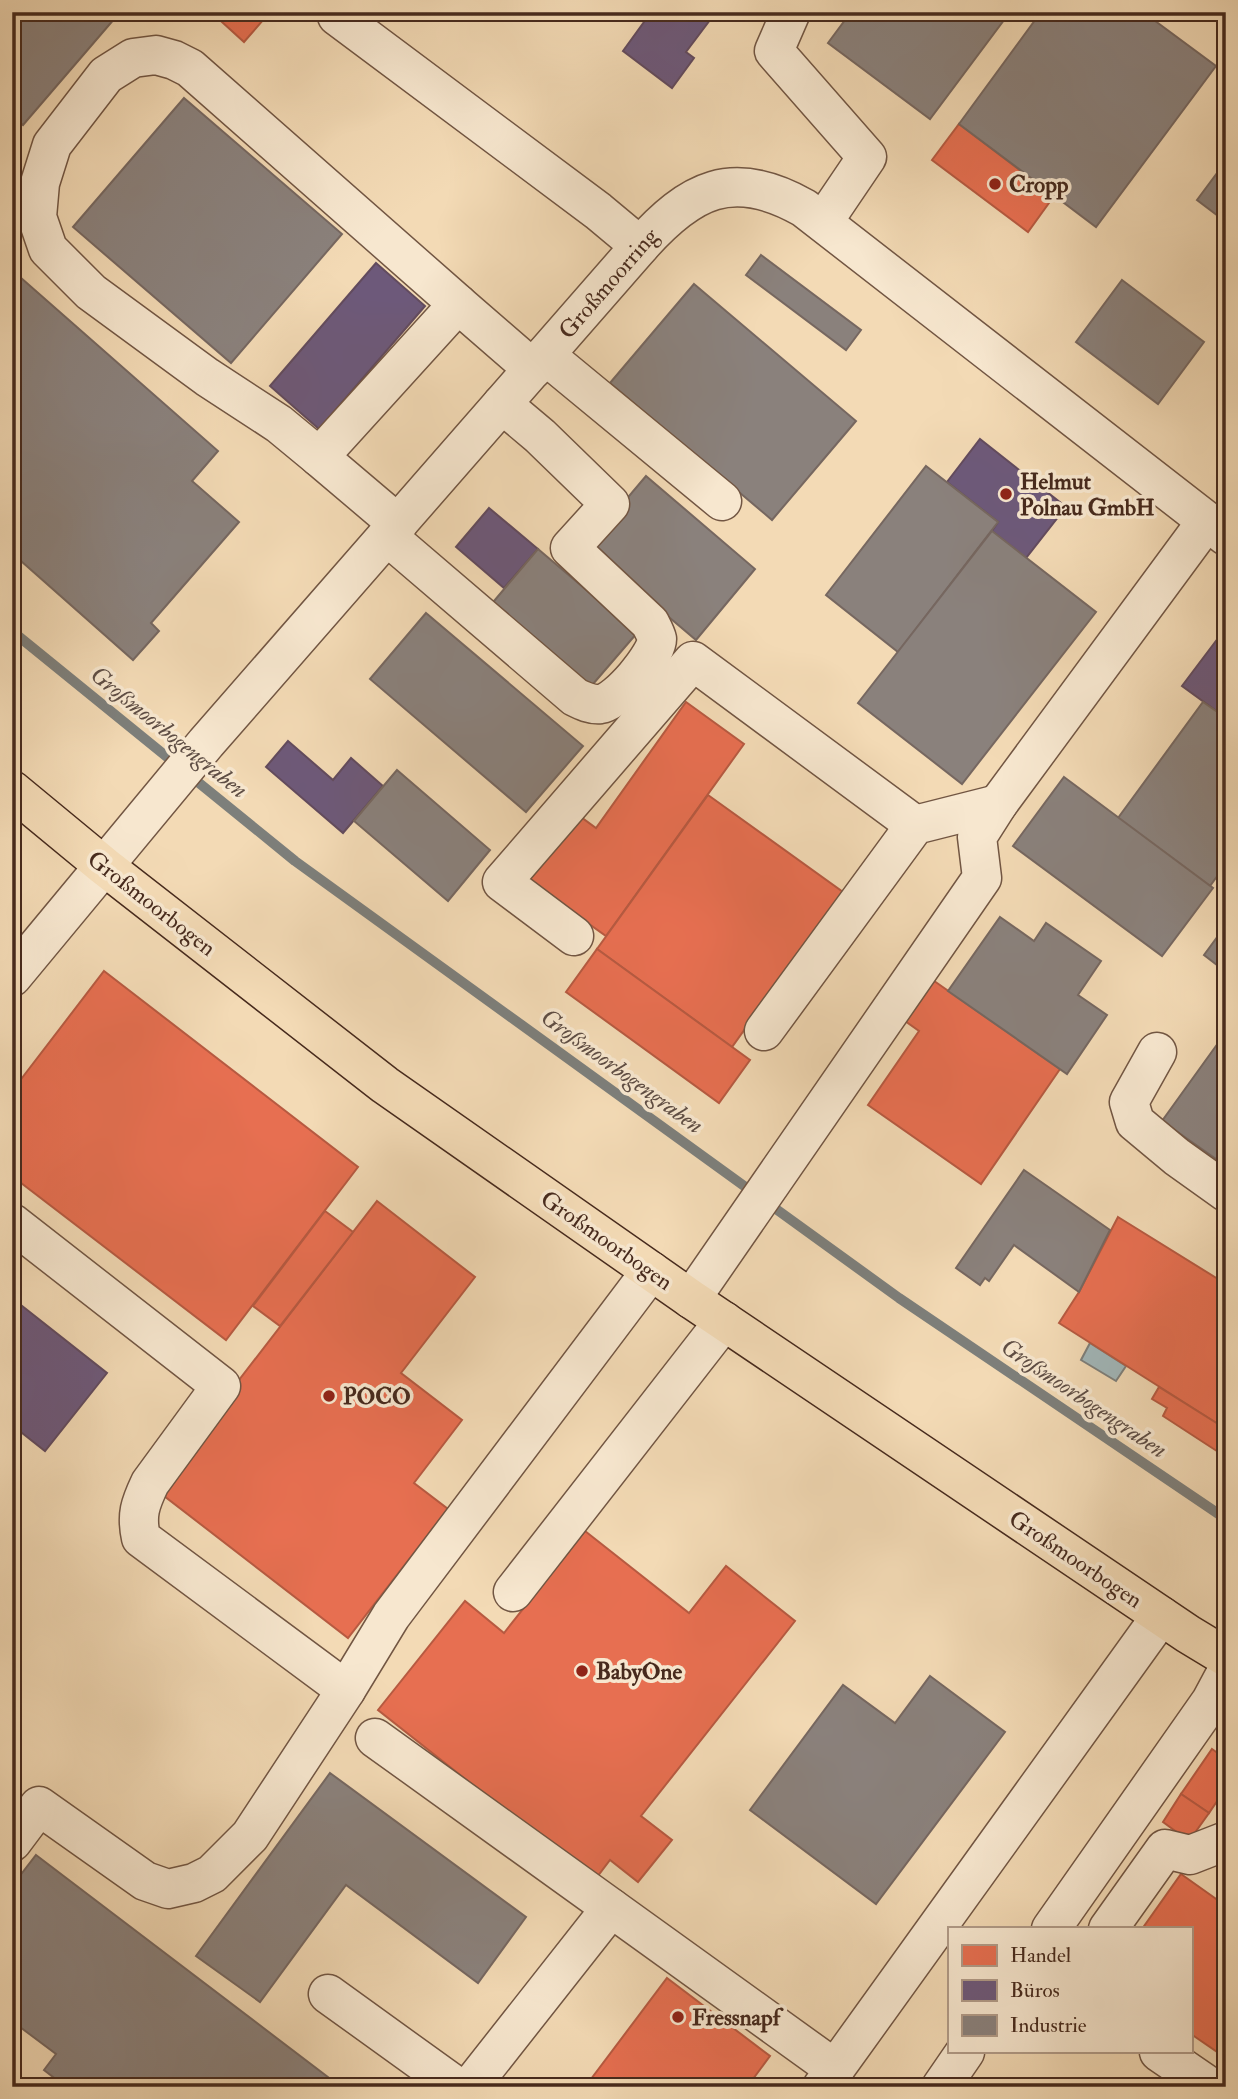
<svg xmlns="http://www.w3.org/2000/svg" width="1238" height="2099" font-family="'IM FELL Double Pica',serif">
  <rect width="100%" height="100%" fill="#f3dab5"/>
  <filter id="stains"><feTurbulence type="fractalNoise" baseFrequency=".00286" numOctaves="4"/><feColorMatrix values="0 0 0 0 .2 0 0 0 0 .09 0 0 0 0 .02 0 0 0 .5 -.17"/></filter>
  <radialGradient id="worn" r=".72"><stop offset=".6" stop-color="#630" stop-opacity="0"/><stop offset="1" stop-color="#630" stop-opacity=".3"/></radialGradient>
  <!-- water -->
  <path fill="#a1b7ba" stroke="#7d7f7b" stroke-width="2" d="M1090,1343L1126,1366L1116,1381L1081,1360Z"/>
  <!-- shops -->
  <g fill="#e76f51" stroke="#b75a41" stroke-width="2">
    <path d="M211,12H270L244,42Z"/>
    <path d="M959,124L1054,196L1028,232L932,160Z"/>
    <path d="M686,702L744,744L606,936L526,879L574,812L596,828Z"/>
    <path d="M708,795L843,892L732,1047L597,949Z"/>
    <path d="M597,949L750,1060L719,1103L566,992Z"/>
    <path d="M104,971L358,1167L226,1340L12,1176V1091Z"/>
    <path d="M927,976L1060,1069L981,1184L868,1105L919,1031L898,1016Z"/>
    <path d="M377,1201L475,1277L401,1373L462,1420L414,1483L448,1509L348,1638L155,1489Z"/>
    <path d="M325,1211L353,1232L280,1326L253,1306Z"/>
    <path d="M1118,1217L1226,1284V1429L1059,1323L1079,1292Z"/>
    <path d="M1159,1387L1226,1429V1457L1163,1416L1167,1408L1152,1399Z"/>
    <path d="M585,1531L689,1613L726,1566L795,1621L641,1816L672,1840L638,1882L610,1860L594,1881L378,1710L465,1601L504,1633Z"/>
    <path d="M1212,1749L1226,1759V1788L1209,1813L1181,1794Z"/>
    <path d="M1181,1794L1209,1813L1189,1841L1163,1822Z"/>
    <path d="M1181,1874L1226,1906V2058L1191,2034V1929H1142Z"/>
    <path d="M667,1978L770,2056L747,2087H585Z"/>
  </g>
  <!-- offices -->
  <g fill="#6d597a" stroke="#624b5e" stroke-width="2">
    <path d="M646,12H716L686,52L694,58L672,88L623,51L649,15Z"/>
    <path d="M376,263L425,306L319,429L270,386Z"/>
    <path d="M980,439L1066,507L1026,558L992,531L998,522L947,482Z"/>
    <path d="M489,508L538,549L504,588L456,547Z"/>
    <path d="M1225,629L1226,630V718L1182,686Z"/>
    <path d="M288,741L333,780L351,758L383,786L343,833L266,767Z"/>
    <path d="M12,1298L107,1373L45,1451L12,1425Z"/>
  </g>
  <!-- industry -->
  <g fill="#8a817c" stroke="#766760" stroke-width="2">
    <path d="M12,12H108L115,18L23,125L12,116Z"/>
    <path d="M851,12H1010L930,119L828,43Z"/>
    <path d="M1041,12H1143L1216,66L1096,227L959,124Z"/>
    <path d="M184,98L342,234L231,363L73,227Z"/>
    <path d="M1226,161V222L1197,200Z"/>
    <path d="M761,255L861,330L846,350L746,275Z"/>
    <path d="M12,270L218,451L192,481L239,522L151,623L159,631L133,660L12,553Z"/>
    <path d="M1122,280L1204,342L1158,404L1076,342Z"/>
    <path d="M694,284L856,421L772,520L610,383Z"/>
    <path d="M926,466L998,522L898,652L826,595Z"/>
    <path d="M646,476L755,569L696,640L586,547Z"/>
    <path d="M992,531L1096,612L962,784L858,703Z"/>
    <path d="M538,549L637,633L587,691L489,607Z"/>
    <path d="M426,613L583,746L526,812L370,679Z"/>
    <path d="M1203,702L1226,718V864L1210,886L1118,818Z"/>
    <path d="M397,770L490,850L448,901L354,821Z"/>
    <path d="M1064,777L1213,888L1162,956L1013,846Z"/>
    <path d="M1000,917L1034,941L1046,923L1101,961L1078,995L1107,1015L1067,1074L948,991Z"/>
    <path d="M1226,925V972L1204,955Z"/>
    <path d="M1226,1032V1166L1162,1121Z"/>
    <path d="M1024,1170L1110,1230L1079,1292L1014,1245L989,1281L985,1278L980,1285L956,1268Z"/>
    <path d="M930,1676L1005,1732L876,1904L750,1810L843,1685L895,1723Z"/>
    <path d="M330,1773L526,1917L478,1983L346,1885L260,2002L196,1956Z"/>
    <path d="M36,1855L341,2087H66L44,2070L56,2054L12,2021V1886Z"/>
  </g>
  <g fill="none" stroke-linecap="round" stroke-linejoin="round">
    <!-- stream -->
    <path stroke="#7d7f7b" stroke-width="10" d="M12,631L295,861L899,1298L1226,1519"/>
    <defs>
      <g id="minor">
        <path d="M791,12L774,51L867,157L823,222"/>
        <path d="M337,16L598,211L640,246"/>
        <path d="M545,355L722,501"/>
        <path d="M319,457L279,424L207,377L91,292L48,249L37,217L40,183L52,145L106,75L133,58L156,55L174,60L190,68L458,304"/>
        <path d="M398,524L319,457L458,304L533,369"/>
        <path d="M387,536L575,697C583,701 591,705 601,704C617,702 657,655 657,639C656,634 652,627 650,623L570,548L610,504L540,436L502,404"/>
        <path d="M574,936L502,882L693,661L915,825"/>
        <path d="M12,977L206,743L640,246C690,190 732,167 804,208L1226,536"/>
        <path d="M764,1031L915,825L998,804"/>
        <path d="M1157,1052L1129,1102L1135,1122L1177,1157L1226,1192"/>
        <path d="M12,1223L221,1386L150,1483C140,1504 136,1515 141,1538L346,1690"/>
        <path d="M691,1299L982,878L977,837L998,804L1206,522"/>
        <path d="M513,1592L724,1321"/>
        <path d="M375,1738L835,2069"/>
        <path d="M12,1842L39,1806L145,1881L168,1889L194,1883L212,1874L250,1836L346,1690L391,1616L651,1271"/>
        <path d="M1051,1929L1211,1701L1226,1673"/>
        <path d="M1108,1929L1165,1849L1190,1855L1226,1841"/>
        <path d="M328,1994L457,2087"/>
        <path d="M1159,2052L1210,2087"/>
        <path d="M470,2087L611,1908"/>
        <path d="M822,2087L1161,1616"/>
        <path d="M941,2087L965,2052"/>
      </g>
      <path id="major" d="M12,790L104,866L385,1085L691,1299L1188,1634L1226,1657"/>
    </defs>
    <!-- minor casing -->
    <use href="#minor" stroke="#725643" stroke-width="41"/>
    <!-- major casing -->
    <use href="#major" stroke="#472a1d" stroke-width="41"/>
    <!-- minor -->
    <use href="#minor" stroke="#f7e7cf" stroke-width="38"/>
    <!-- major -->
    <use href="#major" stroke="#f3dab5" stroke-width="38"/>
  </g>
  <!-- markers -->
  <g fill="#8f2418" stroke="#f7e7cf" stroke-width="2.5">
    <circle cx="995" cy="184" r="7"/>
    <circle cx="1006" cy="494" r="7"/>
    <circle cx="329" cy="1396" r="7"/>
    <circle cx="582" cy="1671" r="7"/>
    <circle cx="678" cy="2017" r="7"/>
  </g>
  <g text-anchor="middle" stroke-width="7" stroke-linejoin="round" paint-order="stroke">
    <!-- poi labels -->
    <g font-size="23" font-weight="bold" fill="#472a1d" stroke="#f7e7cf" text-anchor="start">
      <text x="1009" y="192">Cropp</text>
      <text x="1020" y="489">Helmut<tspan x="1020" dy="26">Polnau GmbH</tspan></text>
      <text x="343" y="1404">POCO</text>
      <text x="596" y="1679">BabyOne</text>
      <text x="692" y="2025">Fressnapf</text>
    </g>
    <!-- street labels -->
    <g font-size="23" fill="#472a1d" stroke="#f7e7cf">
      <text transform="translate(608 283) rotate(-49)" y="8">Großmoorring</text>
      <text transform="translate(152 903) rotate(38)" y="8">Großmoorbogen</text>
      <text transform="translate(607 1240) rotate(35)" y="8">Großmoorbogen</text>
      <text transform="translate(1076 1559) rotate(34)" y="8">Großmoorbogen</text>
    </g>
    <!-- water labels -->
    <g font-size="24" font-style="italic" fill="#5e4d44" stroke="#f7e7cf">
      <text transform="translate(169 732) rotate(39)" y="8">Großmoorbogengraben</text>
      <text transform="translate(622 1071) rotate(36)" y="8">Großmoorbogengraben</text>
      <text transform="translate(1084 1398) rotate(34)" y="8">Großmoorbogengraben</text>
    </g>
  </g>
  <!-- margin -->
  <rect width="1238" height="2099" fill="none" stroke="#f3dab5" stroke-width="42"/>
  <rect x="14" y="14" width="1210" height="2071" fill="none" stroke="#472a1d" stroke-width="3.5"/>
  <rect x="21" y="21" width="1196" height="2057" fill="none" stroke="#472a1d" stroke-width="2"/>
  <!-- legend -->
  <rect x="948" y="1927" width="245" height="126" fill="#f7e7cf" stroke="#b19b88" stroke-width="2"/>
  <rect x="962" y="1945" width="35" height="21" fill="#e76f51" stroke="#b19b88" stroke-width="2"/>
  <text x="1010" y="1962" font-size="21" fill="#472a1d">Handel</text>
  <rect x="962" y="1980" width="35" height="21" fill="#6d597a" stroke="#b19b88" stroke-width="2"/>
  <text x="1010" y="1997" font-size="21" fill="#472a1d">Büros</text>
  <rect x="962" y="2015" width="35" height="21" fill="#8a817c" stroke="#b19b88" stroke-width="2"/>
  <text x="1010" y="2032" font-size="21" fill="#472a1d">Industrie</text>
  <rect width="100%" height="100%" filter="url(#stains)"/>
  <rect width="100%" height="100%" fill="url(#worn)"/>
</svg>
